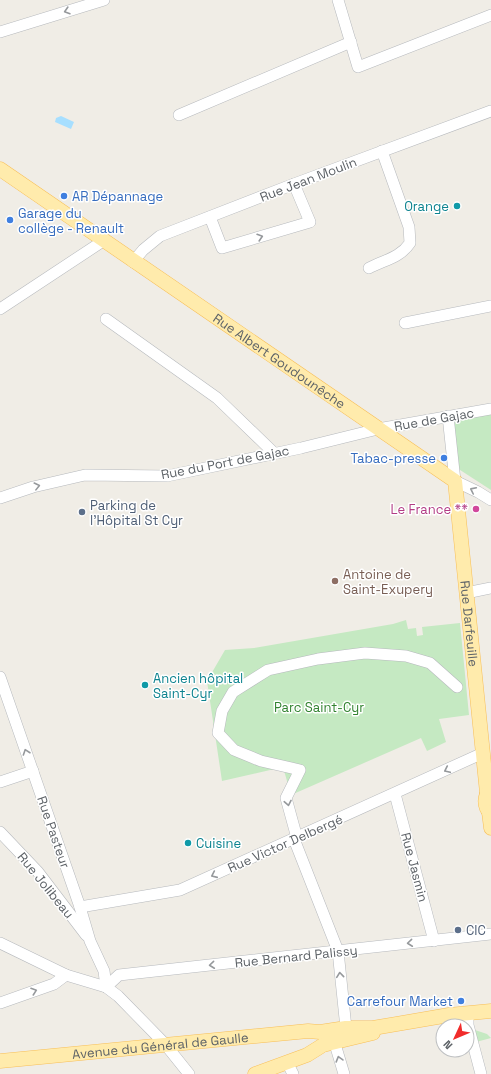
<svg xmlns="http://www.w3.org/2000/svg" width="491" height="1074" font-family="'Space Grotesk',sans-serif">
  <rect width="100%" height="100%" fill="#f0ede6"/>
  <!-- green -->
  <g fill="#c5e9c2">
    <path d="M491,414V490L457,468L451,421Z"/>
    <path d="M406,620L408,629L416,628L417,636L423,635L422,627L460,623L469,715L439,719L446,742L427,751L421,738L291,795L283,767L222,781L207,681L225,650L254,648L393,624Z"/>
    <path d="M472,1029L487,1034L491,1038L476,1042Z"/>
  </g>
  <!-- water -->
  <path fill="#a7dfff" d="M61,116L74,122L71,129L55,122L56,118Z"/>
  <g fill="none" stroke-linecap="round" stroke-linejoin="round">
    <defs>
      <g id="minor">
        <path d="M338,0L358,67L491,15"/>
        <path d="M0,32L104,0"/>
        <path d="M179,115L351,42"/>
        <path d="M210,217L222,248L310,222L294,184"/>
        <path d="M133,262L143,250L160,236L294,184L491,111"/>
        <path d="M369,268C384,260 400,258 410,243L409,227L382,151"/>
        <path d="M0,309L103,241"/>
        <path d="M106,319L217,398L274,453"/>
        <path d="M405,323L491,306"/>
        <path d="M448,416L455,481L478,492L491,500"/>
        <path d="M0,498L33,487L85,475L167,476L301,448L378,429L491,409"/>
        <path d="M466,593L491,588"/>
        <path d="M0,677L80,907L90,941L104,971L106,987"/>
        <path d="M0,782L33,771"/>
        <path d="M395,794L434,941"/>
        <path d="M0,832L38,872L86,935"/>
        <path d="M297,838L286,798L300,770L261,761L234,750L218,733L222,711L233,692L268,670L318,659L365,653L406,656L430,663L457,687"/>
        <path d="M294,839L338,951L346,1028"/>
        <path d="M80,907L180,890L483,753"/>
        <path d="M0,943L66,975L106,987L118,996L165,1044L189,1074"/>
        <path d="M106,987L119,975L491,934"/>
        <path d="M0,1003L54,984L66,975"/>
        <path d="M468,1013V1025L481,1074"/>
        <path d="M335,1044L344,1074"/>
        <path d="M287,1062L293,1074"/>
      </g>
      <g id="major">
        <path id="s1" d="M0,169L455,481L487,793"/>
        <path d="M491,788C484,796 483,806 491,814"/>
        <path d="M489,812L491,828"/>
        <path id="s2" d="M0,1061L308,1031L320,1032L346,1028H373L449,1015L491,1011"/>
        <path d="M255,1074L307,1055L323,1045L373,1033"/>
      </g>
    </defs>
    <!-- minor casing -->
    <use href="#minor" stroke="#b6b9bd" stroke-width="12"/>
    <!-- major casing -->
    <use href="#major" stroke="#f8bf58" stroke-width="15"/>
    <!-- minor -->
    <use href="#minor" stroke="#fff" stroke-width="11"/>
    <!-- major -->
    <use href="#major" stroke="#ffebac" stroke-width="14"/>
  </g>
  <!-- one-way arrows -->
  <defs><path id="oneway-chevron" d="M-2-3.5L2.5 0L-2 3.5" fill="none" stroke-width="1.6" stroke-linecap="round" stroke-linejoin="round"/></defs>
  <g stroke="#96999c">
    <use href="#oneway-chevron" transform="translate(67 11) rotate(163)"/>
    <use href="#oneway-chevron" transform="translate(260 237) rotate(-17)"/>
    <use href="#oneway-chevron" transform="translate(37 486) rotate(-14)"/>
    <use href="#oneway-chevron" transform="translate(473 490) rotate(-154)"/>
    <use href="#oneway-chevron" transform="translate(26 752) rotate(-109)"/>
    <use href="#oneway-chevron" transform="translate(447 770) rotate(155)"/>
    <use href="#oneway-chevron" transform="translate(288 803) rotate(79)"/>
    <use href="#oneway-chevron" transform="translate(214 875) rotate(156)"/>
    <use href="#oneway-chevron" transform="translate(410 943) rotate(174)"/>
    <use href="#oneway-chevron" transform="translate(212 965) rotate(174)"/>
    <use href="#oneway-chevron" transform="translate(340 975) rotate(-96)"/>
    <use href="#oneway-chevron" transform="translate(34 991) rotate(-19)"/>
    <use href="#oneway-chevron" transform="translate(339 1059) rotate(-106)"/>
  </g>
  <!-- markers -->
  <g fill="#3f7fe0" stroke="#fff" stroke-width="1.5">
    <circle cx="64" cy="196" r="4"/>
    <circle cx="10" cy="220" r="4"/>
    <circle cx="444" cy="458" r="4"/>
    <circle cx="461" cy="1001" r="4"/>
  </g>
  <g fill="#0f9aa8" stroke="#fff" stroke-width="1.5">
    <circle cx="457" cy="206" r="4"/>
    <circle cx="145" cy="685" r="4"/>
    <circle cx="188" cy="843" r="4"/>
  </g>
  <circle fill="#d1479c" stroke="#fff" stroke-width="1.5" cx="476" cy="509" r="4"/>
  <g fill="#5c6f8a" stroke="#fff" stroke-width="1.5">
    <circle cx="82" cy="512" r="4"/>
    <circle cx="458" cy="930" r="4"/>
  </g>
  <circle fill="#8d6e63" stroke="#fff" stroke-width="1.5" cx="335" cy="581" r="4"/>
  <g text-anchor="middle" stroke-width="3" stroke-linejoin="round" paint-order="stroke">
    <!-- street labels -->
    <g font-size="13" fill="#5d6267" stroke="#fff">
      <text transform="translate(308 179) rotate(-21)" y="5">Rue Jean Moulin</text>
      <text dy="5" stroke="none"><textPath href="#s1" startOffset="339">Rue Albert Goudounêche</textPath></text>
      <text transform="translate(434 419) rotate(-10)" y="5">Rue de Gajac</text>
      <text transform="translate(225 462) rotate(-11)" y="5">Rue du Port de Gajac</text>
      <text dy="5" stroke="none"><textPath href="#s1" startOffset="695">Rue Darfeuille</textPath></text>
      <text transform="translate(54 832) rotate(71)" y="5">Rue Pasteur</text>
      <text transform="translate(285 843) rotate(-24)" y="5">Rue Victor Delbergé</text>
      <text transform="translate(415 867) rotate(75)" y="5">Rue Jasmin</text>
      <text transform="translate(46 885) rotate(51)" y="5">Rue Jolibeau</text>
      <text transform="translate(296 956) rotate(-6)" y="5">Rue Bernard Palissy</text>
      <text dy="5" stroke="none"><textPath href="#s2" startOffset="161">Avenue du Général de Gaulle</textPath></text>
    </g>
    <!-- shop labels -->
    <g font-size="13" fill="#366cbe" stroke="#fff" text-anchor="start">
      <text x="72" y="201">AR Dépannage</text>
      <text x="18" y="218">Garage du<tspan x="18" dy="15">collège - Renault</tspan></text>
      <text x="436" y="463" text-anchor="end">Tabac-presse</text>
      <text x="453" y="1006" text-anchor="end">Carrefour Market</text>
    </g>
    <!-- culture labels -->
    <g font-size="13" fill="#0d838f" stroke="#fff" text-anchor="start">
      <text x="449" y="211" text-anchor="end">Orange</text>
      <text x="153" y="683">Ancien hôpital<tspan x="153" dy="15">Saint-Cyr</tspan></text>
      <text x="196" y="848">Cuisine</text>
    </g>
    <!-- service labels -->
    <g font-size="13" fill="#4e5e75" stroke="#fff" text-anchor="start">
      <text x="90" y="510">Parking de<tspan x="90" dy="15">l'Hôpital St Cyr</tspan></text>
      <text x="466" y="935">CIC</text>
    </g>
    <!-- hotel labels -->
    <g font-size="13" fill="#b23c85" stroke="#fff" text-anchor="end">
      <text x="468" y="514">Le France **</text>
    </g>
    <!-- education labels -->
    <g font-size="13" fill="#785e54" stroke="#fff" text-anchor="start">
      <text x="343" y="579">Antoine de<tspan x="343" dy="15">Saint-Exupery</tspan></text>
    </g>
    <!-- park labels -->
    <g font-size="13" fill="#328330" stroke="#fff">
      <text x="319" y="712">Parc Saint-Cyr</text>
    </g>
  </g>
  <!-- north arrow -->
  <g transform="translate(455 1038) rotate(226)"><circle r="19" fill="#ffffff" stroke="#bec0c2"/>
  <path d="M0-3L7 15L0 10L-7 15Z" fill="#f12c2b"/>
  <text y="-6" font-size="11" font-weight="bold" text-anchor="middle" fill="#5d6267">N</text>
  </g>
</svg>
